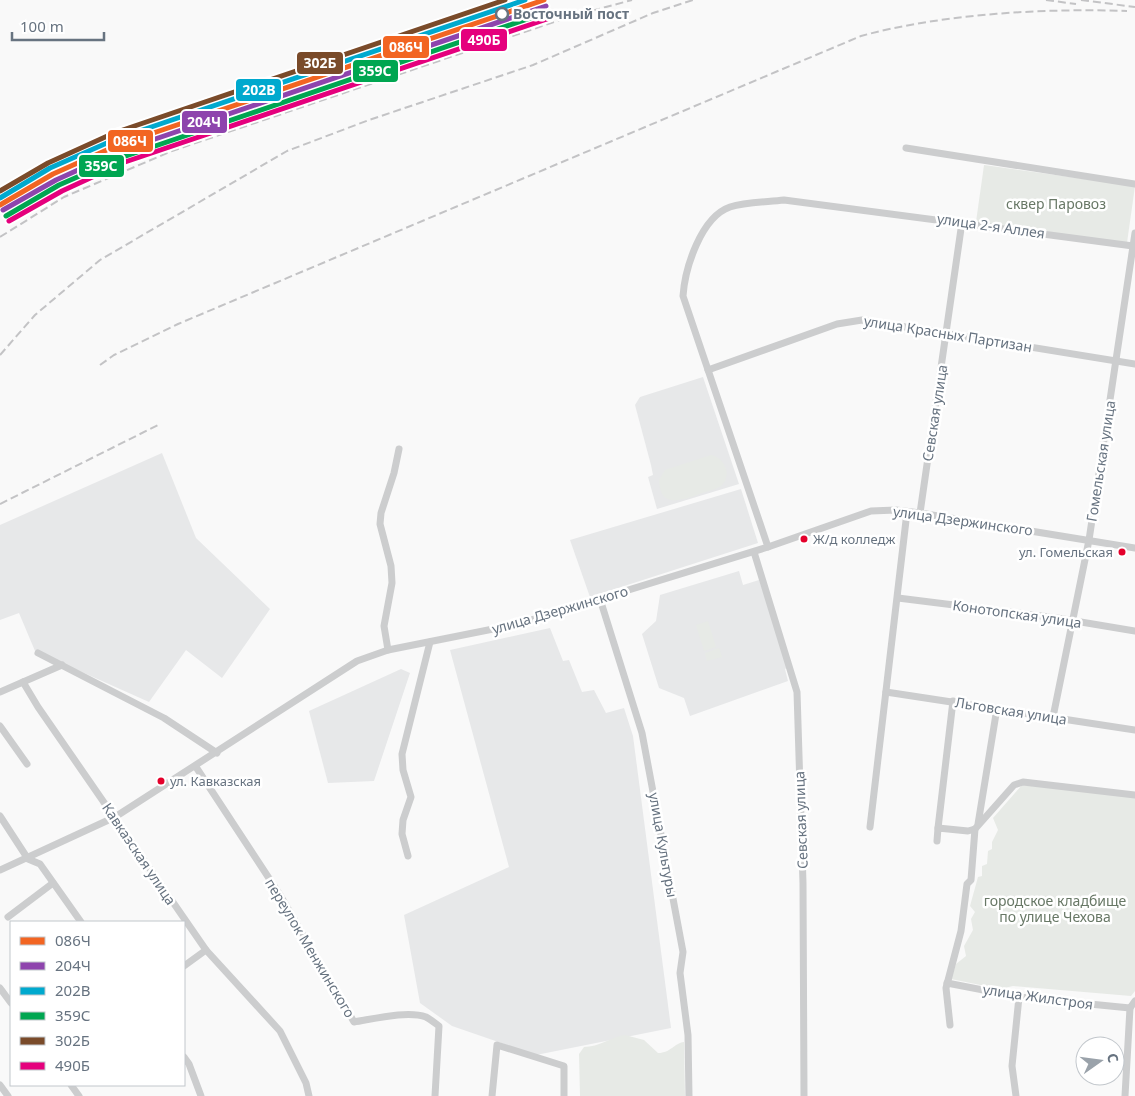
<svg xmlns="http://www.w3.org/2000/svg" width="1135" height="1096" font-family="'Noto Sans',sans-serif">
  <rect width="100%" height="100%" fill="#f9f9f9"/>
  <!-- built -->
  <g fill="#e7e8e9">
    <path d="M703,377L739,484L657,509L648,477L653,475L651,465L635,405L640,397Z"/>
    <path d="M162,453L196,538L270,609L222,678L186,650L149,702L35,651L19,613L0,620V525Z"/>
    <path d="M741,489L758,543L590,597L570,540Z"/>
    <path d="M739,571L743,585L759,580L789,667L785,669L788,681L690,716L684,698L659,688L642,634L656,621L660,595Z"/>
    <path d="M550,628L563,661L569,660L582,692L594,690L606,713L624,708L633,736L671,1028L536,1055L452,1026L420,1003L404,915L509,867L450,650Z"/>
    <path d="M401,669L410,673L374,781L328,783L309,711Z"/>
  </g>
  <!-- green -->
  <g fill="#e7eae6">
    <path d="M984,165L1135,186L1127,243L976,222Z"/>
    <path d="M711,455C723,457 733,474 722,485C717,490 706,491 700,494C681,500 660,509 659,480L665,470Z"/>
    <path d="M708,621L716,647L704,651L696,625Z"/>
    <path d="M719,648L722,657L707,661L705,653Z"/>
    <path d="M1022,785L1135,797V991L1131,996L1013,986L1000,989L951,979L956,964L966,956L964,946L973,930L971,919L975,912L970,906L978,877L982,876V866L987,864L988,851L992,849V842L998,830L993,818Z"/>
    <path d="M625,1035L644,1040L658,1053C671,1053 674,1043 684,1042L685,1096H580L579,1054L584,1047C599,1047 611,1037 625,1035Z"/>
  </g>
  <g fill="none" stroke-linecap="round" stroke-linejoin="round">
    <!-- minor -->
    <g stroke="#cccdce" stroke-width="7">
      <path d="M906,148L1135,184"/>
      <path d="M708,370L837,324L862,320L1135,364"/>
      <path d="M920,513L962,222"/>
      <path d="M768,547L683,296C685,268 701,217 730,207C746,202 767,202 784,200L1133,246"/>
      <path d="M754,552L797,692L803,883L804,1096"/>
      <path d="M898,598L1057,618L1135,631"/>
      <path d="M600,599L642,733L683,952L680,973L688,1035L689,1096"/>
      <path d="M388,650L384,626L392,583L391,566L380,524L381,513L394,473L399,449"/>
      <path d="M38,653L164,718L217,753"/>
      <path d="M23,682L38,707L206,950L280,1031L306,1083L309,1096"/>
      <path d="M0,692L62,665"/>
      <path d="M886,692L1135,730"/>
      <path d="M1053,717L1089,540L1135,233"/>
      <path d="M0,726L27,764"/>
      <path d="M196,767L280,895L354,1022C373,1019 408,1010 426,1017C430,1019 435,1023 439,1026L435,1096"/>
      <path d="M0,816L28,859L40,864L81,922"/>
      <path d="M978,824L997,708"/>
      <path d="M870,827L907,512"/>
      <path d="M938,828L953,701"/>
      <path d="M937,841L938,828L968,831L975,829L1014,785L1023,782L1135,795"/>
      <path d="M408,856L402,834L403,820L411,797L403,770L402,754L430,642"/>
      <path d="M0,870L115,817L357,661L388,650L518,624L768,547L871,511L896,510L920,513L1135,548"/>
      <path d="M8,917L53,883"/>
      <path d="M184,966L206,950"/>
      <path d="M947,983L1019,997L1130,1008"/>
      <path d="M0,988L11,1003"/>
      <path d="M950,1025L946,988L961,931L967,884L971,880L975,829"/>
      <path d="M184,1057L189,1064L201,1096"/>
      <path d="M0,1085L8,1096"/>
      <path d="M71,1085L79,1096"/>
      <path d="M492,1096L497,1045L564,1066V1096"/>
      <path d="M1016,1096L1012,1066L1019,997"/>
      <path d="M1125,1096L1130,1008L1135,1001"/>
    </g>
    <!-- rail -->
    <g stroke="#c3c3c5" stroke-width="2" stroke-dasharray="8 4" stroke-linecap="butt">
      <path d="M1046,0L1076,4"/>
      <path d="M1081,0L1135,7"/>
      <path d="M0,237L64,197L172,151L569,17L632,0"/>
      <path d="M0,355L35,315L100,260L287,151L369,120L533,65L653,13L693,0"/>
      <path d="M100,365L114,355L178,324L861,36C942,14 1043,8 1127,11"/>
      <path d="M0,504L160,424"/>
    </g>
    <defs>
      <path id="rail-1" d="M0,205L53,174L118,145L544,0"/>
      <path id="rail-2" d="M3,210L56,180L120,151L546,6"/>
      <path id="rail-3" d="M0,198L50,168L116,139L525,0"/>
      <path id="rail-4" d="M6,216L59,185L123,157L548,12"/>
      <path id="rail-5" d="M0,191L48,163L114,133L505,0"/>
      <path id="rail-6" d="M9,221L62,191L125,162L550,18"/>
    </defs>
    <!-- rail-1 casing -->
    <use href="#rail-1" stroke="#fff" stroke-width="9"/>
    <!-- rail-2 casing -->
    <use href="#rail-2" stroke="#fff" stroke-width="9"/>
    <!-- rail-3 casing -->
    <use href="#rail-3" stroke="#fff" stroke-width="9"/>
    <!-- rail-4 casing -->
    <use href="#rail-4" stroke="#fff" stroke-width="9"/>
    <!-- rail-5 casing -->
    <use href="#rail-5" stroke="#fff" stroke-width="9"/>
    <!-- rail-6 casing -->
    <use href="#rail-6" stroke="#fff" stroke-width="9"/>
    <!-- rail-1 -->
    <use href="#rail-1" stroke="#f26522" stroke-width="5"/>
    <!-- rail-2 -->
    <use href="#rail-2" stroke="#8e44ad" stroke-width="5"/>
    <!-- rail-3 -->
    <use href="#rail-3" stroke="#00a9ce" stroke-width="5"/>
    <!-- rail-4 -->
    <use href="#rail-4" stroke="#00a651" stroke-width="5"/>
    <!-- rail-5 -->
    <use href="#rail-5" stroke="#7a4b2a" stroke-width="5"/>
    <!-- rail-6 -->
    <use href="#rail-6" stroke="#e5007d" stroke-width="5"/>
  </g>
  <!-- markers -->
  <circle fill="#fff" stroke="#677380" stroke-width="2.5" cx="502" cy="14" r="6"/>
  <g fill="#e4002b" stroke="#fff" stroke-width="2">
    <circle cx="804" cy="539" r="4.5"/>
    <circle cx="1122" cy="552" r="4.5"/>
    <circle cx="161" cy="781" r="4.5"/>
  </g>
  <g text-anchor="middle" stroke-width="5" stroke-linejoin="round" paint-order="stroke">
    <!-- bus labels -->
    <g font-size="13" fill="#677380" stroke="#fff" text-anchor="start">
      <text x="813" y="544">Ж/д колледж</text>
      <text x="1113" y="557" text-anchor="end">ул. Гомельская</text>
      <text x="170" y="786">ул. Кавказская</text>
    </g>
    <!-- stop labels -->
    <g font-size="14" font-weight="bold" fill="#677380" stroke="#fff" text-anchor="start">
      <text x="513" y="19">Восточный пост</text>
    </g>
    <!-- park labels -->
    <g font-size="14" fill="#687866" stroke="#fff">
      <text x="1056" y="209">сквер Паровоз</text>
      <text x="1055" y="906">городское кладбище<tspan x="1055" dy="16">по улице Чехова</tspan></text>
    </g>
    <!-- street labels -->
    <g font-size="14" fill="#677380" stroke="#fff">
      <text transform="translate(991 226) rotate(8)" y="5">улица 2-я Аллея</text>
      <text transform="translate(948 334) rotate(9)" y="5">улица Красных Партизан</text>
      <text transform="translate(935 413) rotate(-81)" y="5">Севская улица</text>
      <text transform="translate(1101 461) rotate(-81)" y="5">Гомельская улица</text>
      <text transform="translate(963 521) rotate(8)" y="5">улица Дзержинского</text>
      <text transform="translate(560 610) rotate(-16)" y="5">улица Дзержинского</text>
      <text transform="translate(1017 614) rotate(8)" y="5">Конотопская улица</text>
      <text transform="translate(1011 711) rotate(9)" y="5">Льговская улица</text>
      <text transform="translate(801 820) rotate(-92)" y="5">Севская улица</text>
      <text transform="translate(663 845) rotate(80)" y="5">улица Культуры</text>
      <text transform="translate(139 854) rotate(56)" y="5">Кавказская улица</text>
      <text transform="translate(310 948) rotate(59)" y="5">переулок Менжинского</text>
      <text transform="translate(1038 997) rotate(8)" y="5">улица Жилстроя</text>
    </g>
  </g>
  <g stroke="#fff" stroke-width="2">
    <rect x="460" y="28" width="48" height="24" rx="5" fill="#e5007d"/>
    <rect x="382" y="35" width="48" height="24" rx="5" fill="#f26522"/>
    <rect x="296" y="51" width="48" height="24" rx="5" fill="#7a4b2a"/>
    <rect x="352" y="59" width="47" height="24" rx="5" fill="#00a651"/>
    <rect x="235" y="78" width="47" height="24" rx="5" fill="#00a9ce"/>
    <rect x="181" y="110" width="47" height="24" rx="5" fill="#8e44ad"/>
    <rect x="107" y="129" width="47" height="24" rx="5" fill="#f26522"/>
    <rect x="78" y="154" width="47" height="24" rx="5" fill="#00a651"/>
  </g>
  <g font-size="14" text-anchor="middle" font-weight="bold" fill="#fff">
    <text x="484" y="45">490Б</text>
    <text x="406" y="52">086Ч</text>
    <text x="320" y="68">302Б</text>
    <text x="375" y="76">359С</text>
    <text x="259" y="95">202В</text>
    <text x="204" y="127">204Ч</text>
    <text x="130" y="146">086Ч</text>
    <text x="101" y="171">359С</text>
  </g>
  <!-- legend -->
  <rect x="10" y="921" width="175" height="165" fill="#ffffff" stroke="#c2c7cc"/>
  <rect x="20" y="937" width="25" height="8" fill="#f26522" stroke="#c2c7cc"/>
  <text x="55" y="946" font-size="15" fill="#677380">086Ч</text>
  <rect x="20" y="962" width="25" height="8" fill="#8e44ad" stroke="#c2c7cc"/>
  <text x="55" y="971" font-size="15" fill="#677380">204Ч</text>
  <rect x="20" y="987" width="25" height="8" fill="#00a9ce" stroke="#c2c7cc"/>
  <text x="55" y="996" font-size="15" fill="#677380">202В</text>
  <rect x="20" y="1012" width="25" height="8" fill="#00a651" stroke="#c2c7cc"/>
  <text x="55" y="1021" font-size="15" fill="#677380">359С</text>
  <rect x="20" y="1037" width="25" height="8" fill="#7a4b2a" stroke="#c2c7cc"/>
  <text x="55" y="1046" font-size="15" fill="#677380">302Б</text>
  <rect x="20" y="1062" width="25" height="8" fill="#e5007d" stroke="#c2c7cc"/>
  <text x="55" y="1071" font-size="15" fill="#677380">490Б</text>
  <!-- north arrow -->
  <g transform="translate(1100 1061) rotate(76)"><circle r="24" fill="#ffffff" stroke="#c2c7cc"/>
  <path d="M0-4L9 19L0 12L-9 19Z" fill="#9aa2aa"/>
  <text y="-8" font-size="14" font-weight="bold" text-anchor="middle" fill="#677380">С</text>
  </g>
  <!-- scale -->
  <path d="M12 32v8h92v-8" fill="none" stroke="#677380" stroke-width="2.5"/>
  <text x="20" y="32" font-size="15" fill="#677380" stroke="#ffffff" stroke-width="4" paint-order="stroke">100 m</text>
</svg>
